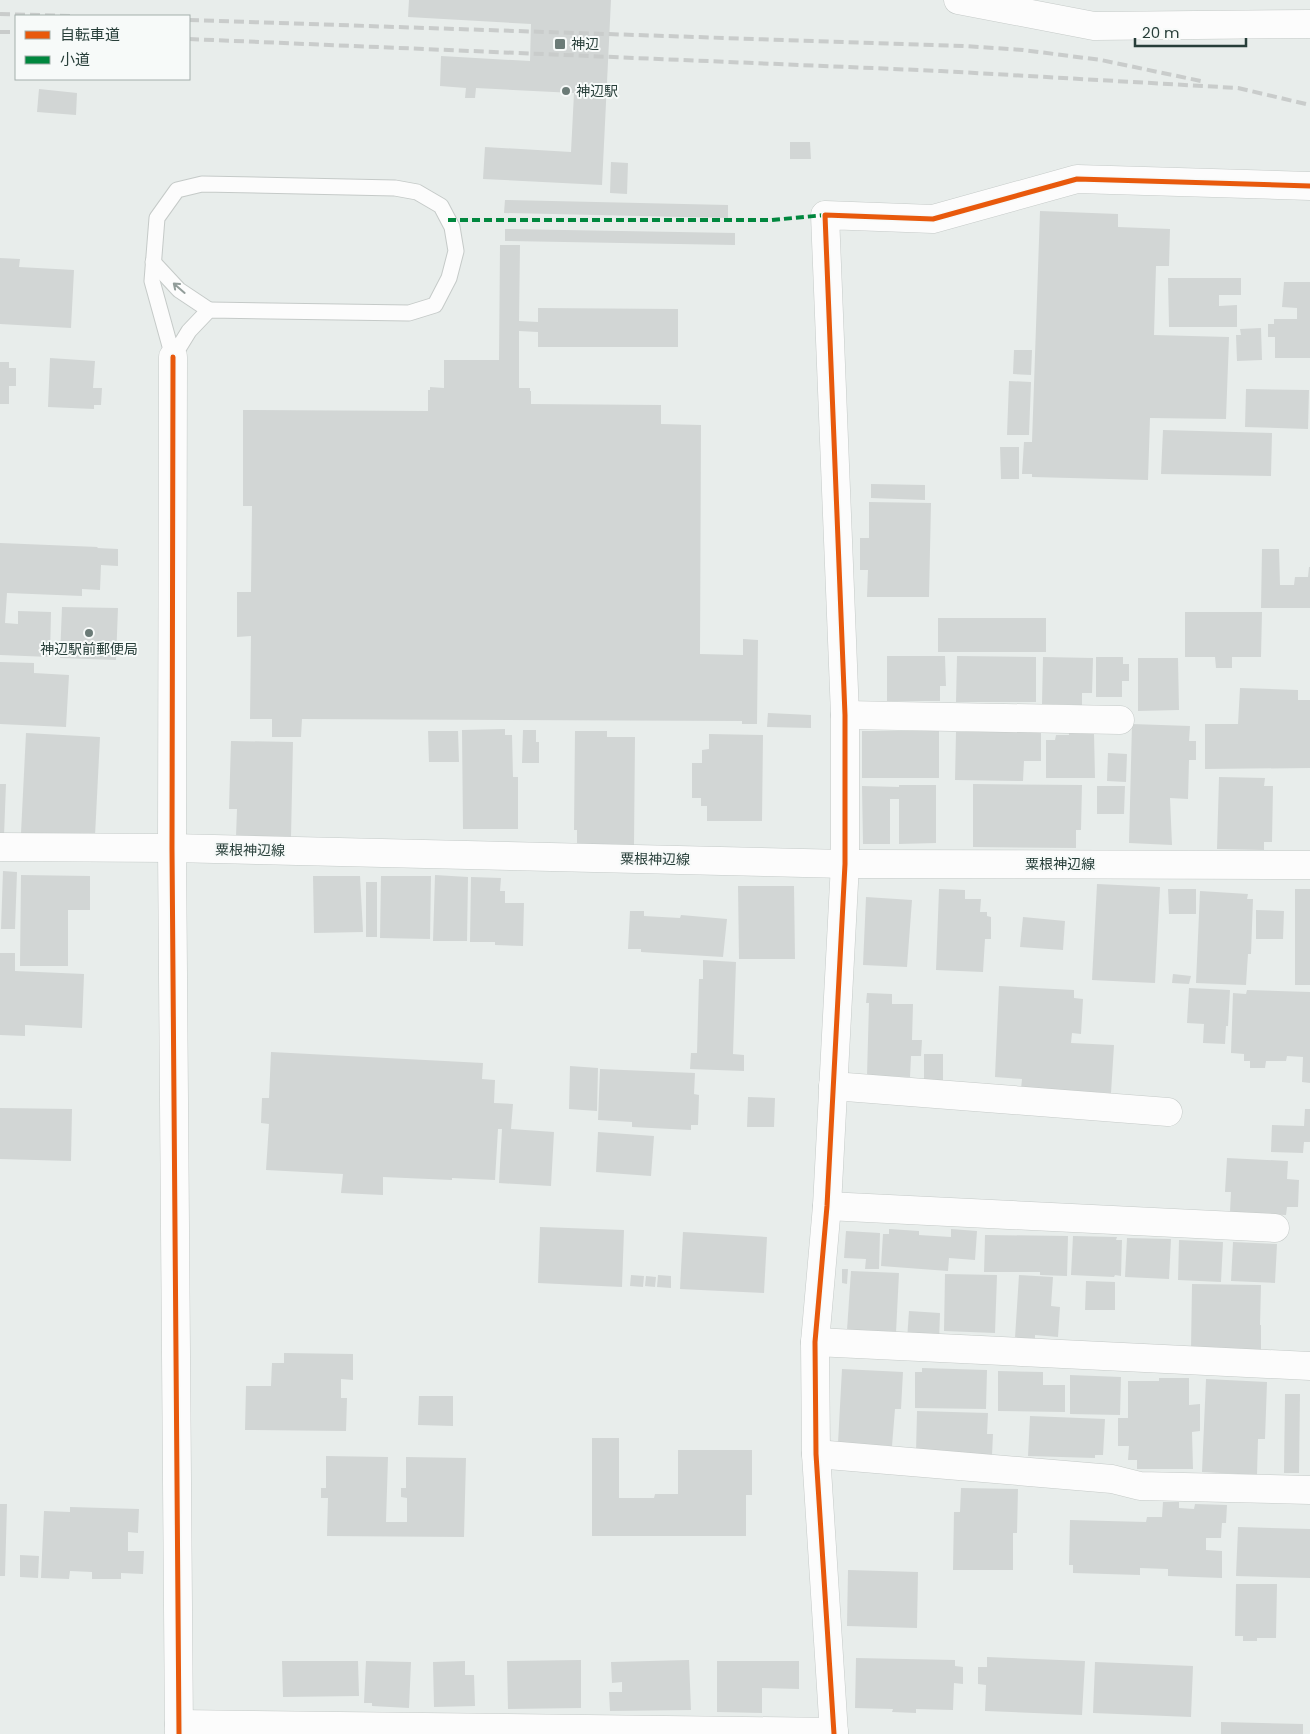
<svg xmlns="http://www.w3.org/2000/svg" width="1310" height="1734" font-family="Poppins,'Noto Sans JP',sans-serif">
  <rect width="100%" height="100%" fill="#e8edeb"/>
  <!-- building -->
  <g fill="#d2d6d5">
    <path d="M409,0H611L602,185L483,179L485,147L571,152L574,93L476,88L475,98H465L466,88L440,86L441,56L530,61L531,24L408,17Z"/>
    <path d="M39,89L77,93L76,115L37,112Z"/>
    <path d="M790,142H810L811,159H790Z"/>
    <path d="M611,162L628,163L627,194L610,193Z"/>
    <path d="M505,200L728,205V218L504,213Z"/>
    <path d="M1040,211L1118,214V227L1170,229L1169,266H1156L1154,335L1229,337L1226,419L1150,418L1148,480L1032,477V474H1022L1024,442H1032Z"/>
    <path d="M505,229L735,233V245L505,241Z"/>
    <path d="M500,245H520L519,321L538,322V308L678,309V347H538V332L519,331V388H530V391H531V404L661,405V424L701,425L700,654L743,655V639L758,640L757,724H742V721L302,719L301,737H272V719H250L251,636L237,637V592H251L252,506H243V410L428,411V390H430V387L444,388V360H499Z"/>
    <path d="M0,258L20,259L19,267L74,270L71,328L0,324Z"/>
    <path d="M1168,278H1241V295H1219V306L1237,305V327H1169Z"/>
    <path d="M1284,282H1310V358H1275V337H1268V324H1274V319H1297V308L1282,307Z"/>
    <path d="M1261,328L1262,360L1237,361L1236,335H1241L1240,329Z"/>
    <path d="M1014,350H1032L1031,375L1013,374Z"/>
    <path d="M50,358L95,361L93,388H102L101,405H94V409L48,407Z"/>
    <path d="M0,362H9V368H16V386H9V404H0Z"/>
    <path d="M1009,381L1031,382L1029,435H1007Z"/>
    <path d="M1246,389L1309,390L1308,429L1245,427Z"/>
    <path d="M1163,430L1272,433L1271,476L1161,474Z"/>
    <path d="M1000,447H1019V479H1001Z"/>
    <path d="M871,484L925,485V500L871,498Z"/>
    <path d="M869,502L931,503L929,597H867L868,570H860V538H869Z"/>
    <path d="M0,543L98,547L97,548L118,549V566L101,565L100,590L82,589V596L7,593L5,623L18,624V611L51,612L50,657L0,655Z"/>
    <path d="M1262,549H1279L1280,585H1294L1295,577H1308L1309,567H1310V608H1261Z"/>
    <path d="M62,607L118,608L116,660L60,658Z"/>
    <path d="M1185,612H1262L1261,657H1232V668H1216L1215,657H1185Z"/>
    <rect x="938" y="618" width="108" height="34"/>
    <path d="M887,656H945L946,686H940V701H887Z"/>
    <path d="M957,656L1036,657V702H956Z"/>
    <path d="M1043,657L1093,658L1092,693H1082V705L1042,704Z"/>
    <path d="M1096,657H1123V664H1129V681H1122V697H1096Z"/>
    <path d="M1138,658H1178L1179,710L1138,711Z"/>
    <path d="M0,662L34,663V673L69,675L66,727L0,724Z"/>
    <path d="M1240,688L1298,690V700H1310V768L1205,769V724H1238Z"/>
    <path d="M768,713L811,715V728L767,727Z"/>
    <path d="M1132,724L1190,726L1189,741H1196V760H1189L1188,799L1170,798L1172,845L1129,843Z"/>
    <path d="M505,729V735H512L513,777H518V829H463L462,730Z"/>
    <path d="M523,730H536V742H539V763H522Z"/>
    <path d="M428,731H458L459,762H429Z"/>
    <path d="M575,731H607V737H635L634,846L577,845V830H574Z"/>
    <rect x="862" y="731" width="77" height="47"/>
    <path d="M956,732H1041V761H1024L1023,781L955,780Z"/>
    <path d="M26,733L100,737L95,836L21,833Z"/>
    <path d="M1069,733H1094L1095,778H1046V740H1055L1056,735H1069Z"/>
    <path d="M709,734L763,735L762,821H707V806H701V798H692V763H702V750L709,749Z"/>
    <path d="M231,741L293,742L291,838L236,837L237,809H229Z"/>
    <path d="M1108,753L1127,754L1126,782L1107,781Z"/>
    <path d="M1219,777L1265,778L1264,786H1273L1272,842H1264V850L1217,849Z"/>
    <path d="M0,784H6L4,836H0Z"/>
    <path d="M973,784L1082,785L1081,830H1076V848L973,847Z"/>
    <path d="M899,785H936V843L899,844V799H890V844H863L862,786L899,787Z"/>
    <path d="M1097,786H1125L1124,814H1097Z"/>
    <path d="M3,871L17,872L15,929H1Z"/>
    <path d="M21,875L90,876V910H68V966H20Z"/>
    <path d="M435,875L468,877L467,941H433Z"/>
    <path d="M313,876H360L363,932L314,933Z"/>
    <path d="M381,876H431L430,939L380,938Z"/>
    <path d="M471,877L501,878L500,891H505V903H524L523,946L495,945V942H470Z"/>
    <rect x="366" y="882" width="11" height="55"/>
    <path d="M1097,884L1160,887L1155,983L1092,980Z"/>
    <path d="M738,886H794L795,959H739Z"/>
    <path d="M939,889L965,890V899H981L980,912H987V916L991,917V939H985L983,972L936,970Z"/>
    <path d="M1168,889H1196V914H1169Z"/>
    <rect x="1295" y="889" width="15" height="96"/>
    <path d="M1200,891L1248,894L1247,899H1253L1251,954H1248L1246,985L1196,983Z"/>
    <path d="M866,897L912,900L907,967L863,965Z"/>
    <path d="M1256,910L1284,911L1283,939H1256Z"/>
    <path d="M630,911H644V916L680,918L681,915L727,919L723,957L641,952V949H628Z"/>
    <path d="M1023,917L1065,921L1063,950L1020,947Z"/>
    <path d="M0,953H15V971L84,974L82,1028L25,1025V1036L0,1035Z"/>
    <path d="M703,960L736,962L733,1054L744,1055V1071L690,1069L691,1053H697L699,979H703Z"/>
    <path d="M1173,974L1191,976L1189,984L1172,983Z"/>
    <path d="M999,986L1074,990V998L1083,999L1081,1034L1072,1033L1071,1043L1114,1045L1111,1093L1021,1089L1022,1079L995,1077Z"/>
    <path d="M1189,988L1230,990L1228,1026H1226L1225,1044L1203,1043L1204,1024L1187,1023Z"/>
    <path d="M1247,990L1310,992V1083L1302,1082L1303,1057L1287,1056L1286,1061H1266L1265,1068H1250V1061H1244V1054L1231,1053L1233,993L1246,994Z"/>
    <path d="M867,993L892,994V1004H913L912,1040H922L921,1056H911L910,1077L867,1076L869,1003H866Z"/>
    <path d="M271,1052L483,1063L482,1079L495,1080L494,1103L513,1104L511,1129L554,1132L551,1186L499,1183L502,1129H498L495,1180L452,1178V1180L383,1177V1195L341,1193L343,1174L266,1170L269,1124L261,1123L262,1098H269Z"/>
    <path d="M924,1054H943V1085L924,1084Z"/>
    <path d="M570,1066L598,1068L597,1111L569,1109Z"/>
    <path d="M600,1069L695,1073L694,1094L699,1095L698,1125H691V1130L632,1127V1122L598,1120Z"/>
    <path d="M748,1097L775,1098L774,1127H747Z"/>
    <path d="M0,1108L72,1109L71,1161L0,1159Z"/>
    <path d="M1305,1109H1310V1142H1304L1303,1153L1271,1152L1272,1125L1304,1126Z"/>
    <path d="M598,1132L654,1136L651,1176L596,1172Z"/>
    <path d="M1227,1158L1288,1161L1287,1179L1299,1180L1298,1207H1287L1286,1215L1230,1212L1231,1192H1225Z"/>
    <path d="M540,1227L624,1230L622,1287L538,1283Z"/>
    <path d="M889,1229L919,1231V1235L951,1237V1229L977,1231L975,1260L949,1258L948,1271L881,1266L883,1234H889Z"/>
    <path d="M846,1231L880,1233L879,1269H865L866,1259L844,1258Z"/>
    <path d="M683,1232L767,1237L764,1293L680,1289Z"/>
    <path d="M985,1235L1068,1236L1067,1276L1040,1275V1272H984Z"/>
    <path d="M1073,1236L1117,1237L1116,1240H1122L1121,1276L1115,1275L1114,1277L1071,1275Z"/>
    <path d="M1127,1238L1171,1239L1169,1279L1125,1277Z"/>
    <path d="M1179,1240L1223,1242L1221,1282L1178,1280Z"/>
    <path d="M1233,1242L1277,1244L1275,1283L1231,1281Z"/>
    <path d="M842,1269H848L847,1284L842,1283Z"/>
    <path d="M851,1271L899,1273L896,1333L847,1330Z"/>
    <path d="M945,1274L997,1275L995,1333L944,1331Z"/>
    <path d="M631,1275L644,1276L643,1287L630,1286Z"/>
    <path d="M658,1275L671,1276V1288L657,1287Z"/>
    <path d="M1019,1275L1053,1277L1051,1306L1060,1307L1058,1337L1035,1335V1339L1015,1338Z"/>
    <path d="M646,1276L656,1277L655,1287L645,1286Z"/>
    <path d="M1086,1281L1115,1282V1310H1085Z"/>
    <path d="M1192,1284L1261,1285L1260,1325H1261V1353L1191,1350Z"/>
    <path d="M909,1311L940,1313L939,1341L907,1340Z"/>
    <path d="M284,1353L353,1354V1380L341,1379V1398H347L346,1431L245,1430L246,1386H271L272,1363H284Z"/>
    <path d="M922,1368L987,1370L986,1409L915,1408V1372H922Z"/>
    <path d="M842,1369L903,1372L901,1409H895L892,1446L838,1443Z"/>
    <path d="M998,1371L1043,1372V1385H1065V1412L998,1411Z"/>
    <path d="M1070,1375L1121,1377L1120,1415L1070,1414Z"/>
    <path d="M1159,1378H1189V1405L1200,1404V1431L1192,1432L1193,1469H1137V1460H1128L1129,1446H1118V1418H1128V1381H1159Z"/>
    <path d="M1206,1379L1267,1382L1265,1439H1258L1257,1475L1202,1472Z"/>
    <path d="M1285,1394H1300L1299,1473H1284Z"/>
    <path d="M419,1396H453V1426L418,1425Z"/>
    <path d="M917,1411L988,1413L987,1434H993L992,1455L916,1453Z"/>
    <path d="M1030,1416L1105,1419L1103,1455H1095V1458L1028,1456Z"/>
    <path d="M592,1438H619V1498H654L655,1494H678V1450H752V1495H746V1536H592Z"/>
    <path d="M326,1456L388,1457L386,1522H407V1498L401,1497V1488H406V1457L466,1458L464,1537L327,1536L328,1498H321V1488H326Z"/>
    <path d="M961,1488L1018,1489L1017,1533H1013V1570H953L954,1512H960Z"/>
    <path d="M1163,1502H1179V1508L1194,1509L1195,1504L1227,1505L1226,1523H1222L1221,1538H1206V1550L1222,1551V1578L1168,1576V1569L1140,1568V1575L1073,1573V1565H1069L1070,1520L1146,1522L1147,1517H1162Z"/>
    <path d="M0,1504H7L5,1576H0Z"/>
    <path d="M70,1507L139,1509L138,1533L128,1532V1551H144L143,1574L121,1573V1579H92V1572L70,1571L69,1579L41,1578L44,1511L70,1512Z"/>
    <path d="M1238,1527L1310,1529V1578L1236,1576Z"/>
    <path d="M20,1555L39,1556L38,1578L20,1577Z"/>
    <path d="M848,1570L918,1572L917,1628L847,1626Z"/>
    <path d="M1236,1584H1277L1276,1638H1257V1641H1243V1636H1235Z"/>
    <path d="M987,1657L1085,1661L1082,1715L985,1711L986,1685L978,1684V1667H987Z"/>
    <path d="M856,1658L955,1660V1666L963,1667V1684L954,1683L953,1710L916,1709V1713L892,1712L893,1709L855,1708Z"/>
    <path d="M581,1660V1708L508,1709L507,1661Z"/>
    <path d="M689,1660L691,1710L610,1711L609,1692H622V1682L612,1683L611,1662Z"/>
    <path d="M282,1661H358L359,1696L283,1697Z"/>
    <path d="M366,1661L411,1662L409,1708L372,1706V1703H364Z"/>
    <path d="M465,1661V1675H474L475,1706L434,1707L433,1662Z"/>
    <path d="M717,1661H799V1689L762,1688V1713L717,1712Z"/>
    <path d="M1095,1662L1193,1666L1191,1717L1093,1713Z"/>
    <path d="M1221,1722L1303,1724V1734H1221Z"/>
  </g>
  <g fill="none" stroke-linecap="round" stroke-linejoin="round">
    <defs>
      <g id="service">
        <path d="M202,184L395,188L417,192L441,206L452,227L456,251L449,278L435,305L409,313L209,310L189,331L173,357L152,281L157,218L177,190Z"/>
        <path d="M153,262L179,290L209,310"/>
      </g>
      <g id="minor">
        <path d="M958,0L1094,26L1310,24"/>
        <path d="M845,715L1120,720"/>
        <path d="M833,1086L1168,1112"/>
        <path d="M827,1206L1275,1228"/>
        <path d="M815,1342L1310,1366"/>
        <path d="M816,1454L1112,1479L1140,1486L1310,1490"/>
        <path d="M179,1724L834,1732"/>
        <path d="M834,1734L816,1454L815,1342L827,1206L845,864V715L825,215L933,219L1077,179L1310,186"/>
      </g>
      <path id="tertiary" d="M173,357L172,848L179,1734"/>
      <path id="secondary" d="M0,847L172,848L845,864L1310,865"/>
    </defs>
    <!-- service casing -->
    <use href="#service" stroke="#c5cac8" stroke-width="17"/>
    <!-- minor casing -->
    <use href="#minor" stroke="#c5cac8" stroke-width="29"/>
    <!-- tertiary casing -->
    <use href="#tertiary" stroke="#c5cac8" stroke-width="29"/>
    <!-- secondary casing -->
    <use href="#secondary" stroke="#c4cac8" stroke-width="29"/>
    <!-- service -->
    <use href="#service" stroke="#fcfcfc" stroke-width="15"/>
    <!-- minor -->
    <use href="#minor" stroke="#fcfcfc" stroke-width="28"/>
    <!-- tertiary -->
    <use href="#tertiary" stroke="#fcfcfc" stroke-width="28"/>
    <!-- secondary -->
    <use href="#secondary" stroke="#fcfcfc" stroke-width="28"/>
    <!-- rail -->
    <g stroke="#c9cccb" stroke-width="4" stroke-dasharray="10 5" stroke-linecap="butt">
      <path d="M0,14L73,16"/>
      <path d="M189,20L963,46L1023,50L1101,60L1201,81"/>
      <path d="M0,32H16"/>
      <path d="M189,39L941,71L1238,88L1310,105"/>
    </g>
    <!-- quiet -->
    <path stroke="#00873e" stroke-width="4" stroke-dasharray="8 4" stroke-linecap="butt" d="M448,220H772L825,215"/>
    <defs>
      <g id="cycleway">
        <path d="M173,357L172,848L179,1734"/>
        <path d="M834,1734L816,1454L815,1342L827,1206L845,864V715L825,215L933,219L1077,179L1310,186"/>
      </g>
    </defs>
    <!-- cycleway casing -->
    <use href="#cycleway" stroke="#f7faf9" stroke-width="8"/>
    <!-- cycleway -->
    <use href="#cycleway" stroke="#e8590c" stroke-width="5"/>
  </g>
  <!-- one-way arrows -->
  <defs><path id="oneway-shaft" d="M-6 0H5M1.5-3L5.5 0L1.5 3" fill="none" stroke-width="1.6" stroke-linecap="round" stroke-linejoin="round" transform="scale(1.25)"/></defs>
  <use stroke="#929d9a" href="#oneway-shaft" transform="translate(179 288) rotate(-139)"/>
  <!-- markers -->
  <g fill="#6b7b77" stroke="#f7faf9" stroke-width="2">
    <rect x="554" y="38" width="12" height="12" rx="2.5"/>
    <circle cx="566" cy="91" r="5"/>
    <circle cx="89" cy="633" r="5"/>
  </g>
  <g text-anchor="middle" stroke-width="4" stroke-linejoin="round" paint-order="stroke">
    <!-- poi labels -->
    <g font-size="14" fill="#273e39" stroke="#f7faf9" text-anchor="start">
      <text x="571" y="49">神辺</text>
      <text x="576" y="96">神辺駅</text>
      <text x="89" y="654" text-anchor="middle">神辺駅前郵便局</text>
    </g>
    <!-- street labels -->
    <g font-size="14" fill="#273e39" stroke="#f7faf9">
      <text transform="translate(250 850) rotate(1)" y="5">粟根神辺線</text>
      <text transform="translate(655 859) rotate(1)" y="5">粟根神辺線</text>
      <text x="1060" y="869">粟根神辺線</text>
    </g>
  </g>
  <!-- legend -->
  <rect x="15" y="15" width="175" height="65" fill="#f7faf9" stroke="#a4afac"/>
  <rect x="25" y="31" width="25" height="8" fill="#e8590c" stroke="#a4afac"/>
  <text x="60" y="40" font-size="15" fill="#273e39">自転車道</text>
  <rect x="25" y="56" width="25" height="8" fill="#00873e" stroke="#a4afac"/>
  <text x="60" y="65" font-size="15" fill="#273e39">小道</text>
  <!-- scale -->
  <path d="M1135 38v8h111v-8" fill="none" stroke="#273e39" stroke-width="2.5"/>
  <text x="1142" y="38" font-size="15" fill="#273e39" stroke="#f7faf9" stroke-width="4" paint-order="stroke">20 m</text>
</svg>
